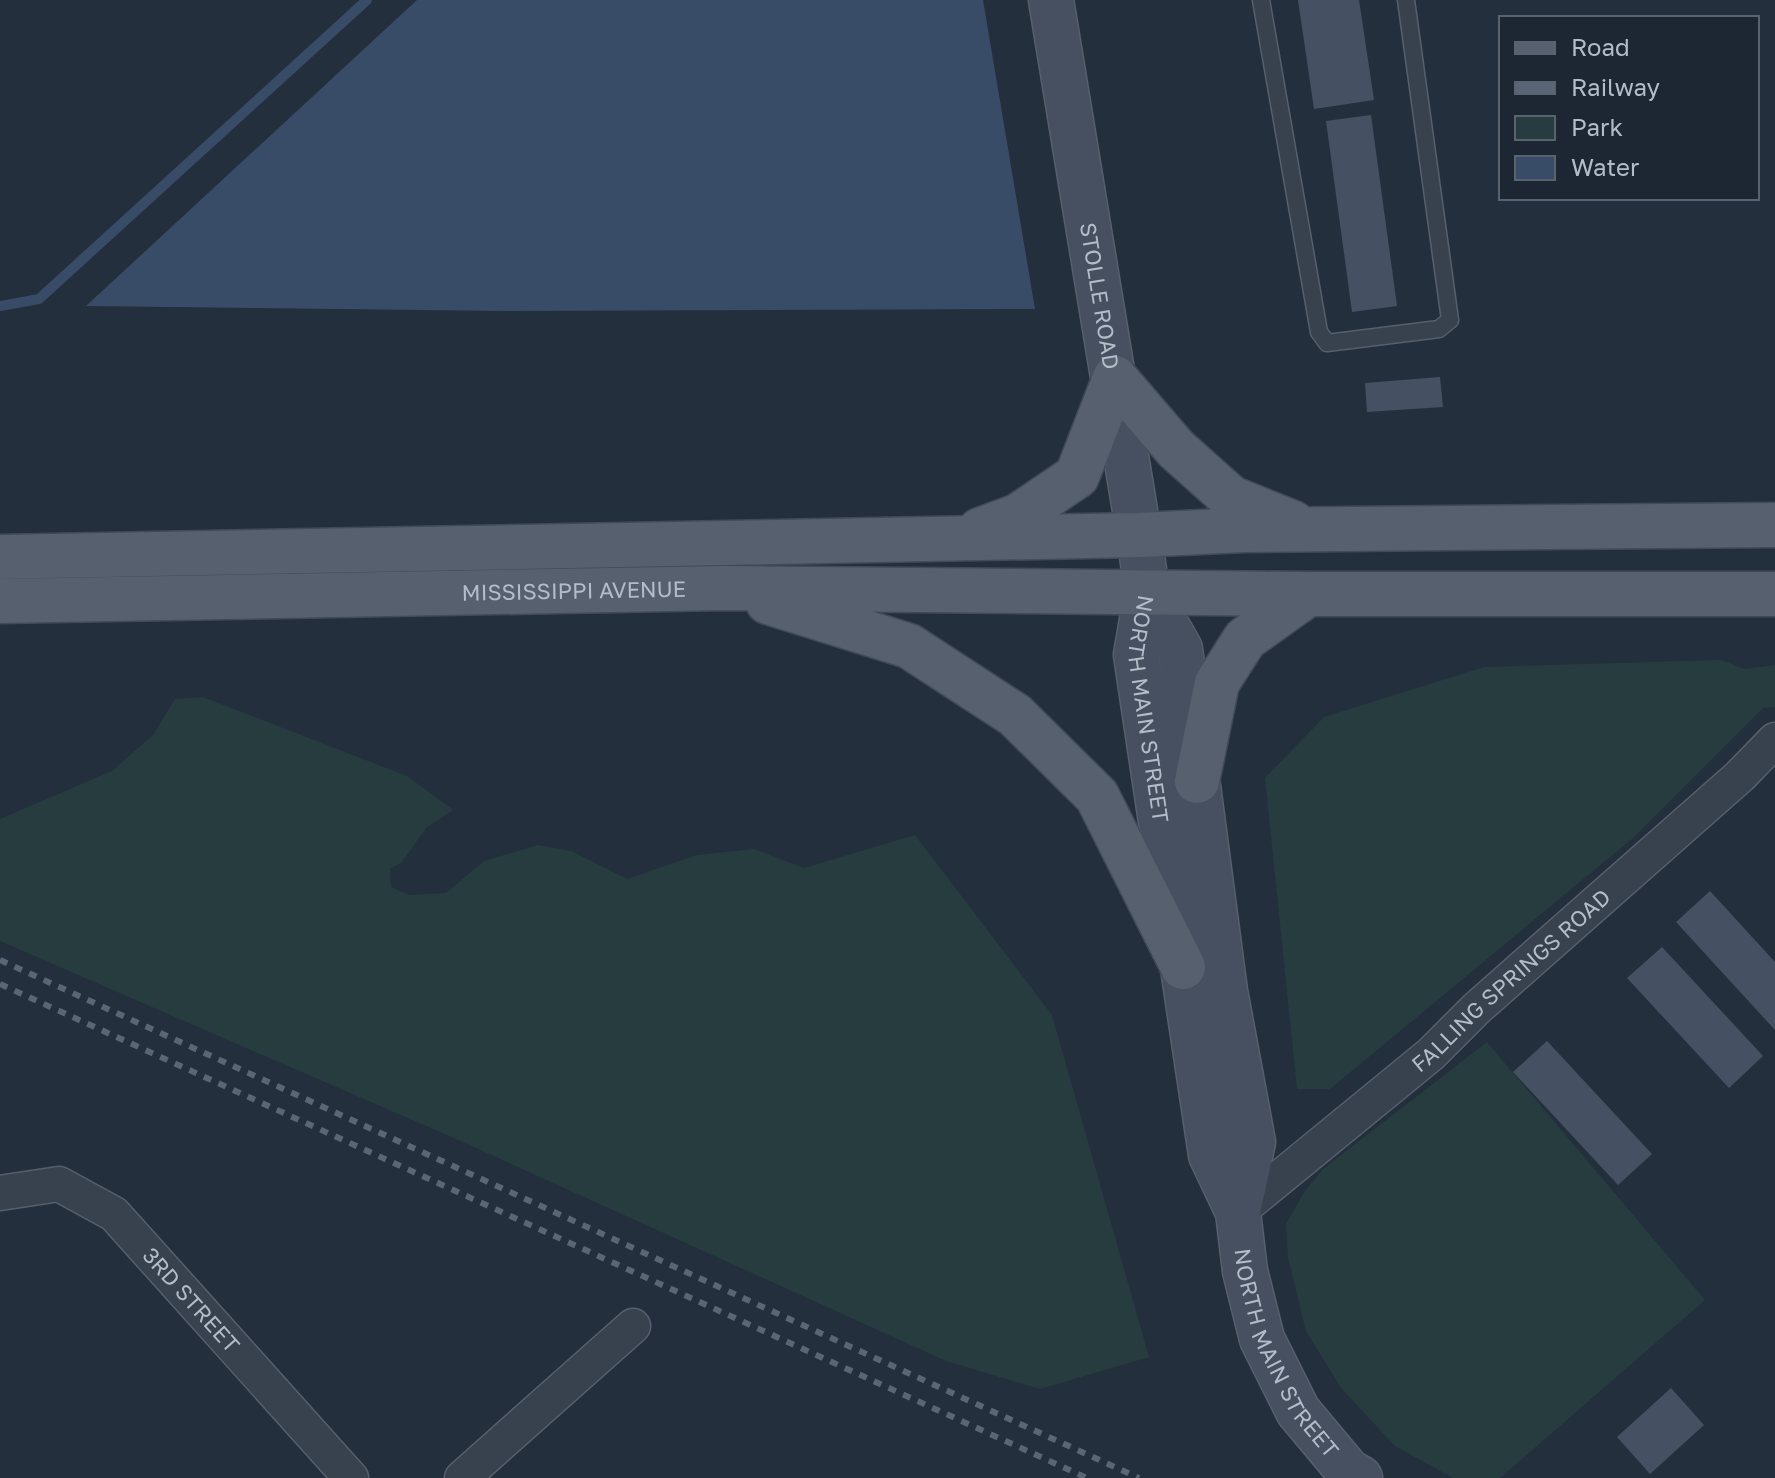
<svg xmlns="http://www.w3.org/2000/svg" width="1775" height="1478" font-family="'Golos Text',sans-serif">
  <rect width="100%" height="100%" fill="#242f3e"/>
  <!-- green -->
  <g fill="#263c3f">
    <path d="M1721,660L1744,669L1775,665V707L1763,708L1633,838L1330,1089H1297L1265,778L1324,717L1484,667Z"/>
    <path d="M203,697L407,776L453,810L426,828L402,862L390,869L391,887L410,895L446,893L484,861L538,845L571,851L627,879L697,855L754,849L804,868L915,835L1052,1015L1149,1357L1040,1389L946,1361L463,1142L0,941V819L112,771L153,735L175,699Z"/>
    <path d="M1487,1042L1705,1300L1500,1478H1453L1395,1446L1341,1388L1306,1331L1288,1258L1286,1224L1305,1191L1323,1169Z"/>
  </g>
  <!-- water -->
  <path fill="#394c67" d="M417,0H983L1035,309L507,311L86,306Z"/>
  <g fill="none" stroke-linecap="round" stroke-linejoin="round">
    <!-- stream -->
    <path stroke="#394c67" stroke-width="10" d="M0,306L39,299L367,0"/>
  </g>
  <!-- building -->
  <g fill="#455162">
    <path d="M1298,0H1359L1374,100L1314,109Z"/>
    <path d="M1371,115L1397,306L1352,312L1326,121Z"/>
    <path d="M1440,377L1443,407L1367,412L1365,383Z"/>
    <path d="M1710,891L1775,962V1030L1676,922Z"/>
    <path d="M1662,947L1763,1056L1729,1088L1627,978Z"/>
    <path d="M1547,1041L1652,1154L1618,1185L1513,1072Z"/>
    <path d="M1671,1388L1704,1425L1650,1474L1617,1437Z"/>
  </g>
  <g fill="none" stroke-linecap="round" stroke-linejoin="round">
    <defs>
      <path id="lane" d="M1261,0L1319,332L1327,343L1439,329L1450,320L1406,0"/>
      <g id="street">
        <path id="s1" d="M0,1193L59,1184L114,1214L351,1478"/>
        <path id="s2" d="M1238,1212L1431,1054L1477,1008L1740,776L1775,740"/>
        <path d="M462,1478L633,1326"/>
      </g>
      <g id="secondary">
        <path id="s3" d="M1051,0L1139,535L1147,591L1136,655L1211,1155L1238,1212L1245,1271L1262,1339L1298,1411L1349,1472L1360,1478"/>
        <path d="M1147,591L1180,649L1225,991L1253,1142L1238,1212"/>
      </g>
      <g id="primary">
        <path d="M980,530L1018,516L1077,476L1115,378L1176,449L1231,498L1293,523"/>
        <path d="M0,557L1139,535L1244,530L1775,525"/>
        <path id="s4" d="M0,601L724,588L1308,594H1775"/>
        <path d="M768,602L909,646L1015,715L1097,796L1183,967"/>
        <path d="M1197,781L1217,683L1245,639L1308,594"/>
      </g>
    </defs>
    <!-- lane casing -->
    <use href="#lane" stroke="#565f6c" stroke-width="19"/>
    <!-- street casing -->
    <use href="#street" stroke="#565f6c" stroke-width="37"/>
    <!-- secondary casing -->
    <use href="#secondary" stroke="#565f6c" stroke-width="47"/>
    <!-- primary casing -->
    <use href="#primary" stroke="#414a57" stroke-width="47"/>
    <!-- lane -->
    <use href="#lane" stroke="#38414e" stroke-width="16"/>
    <!-- street -->
    <use href="#street" stroke="#38414e" stroke-width="34"/>
    <!-- secondary -->
    <use href="#secondary" stroke="#465061" stroke-width="44"/>
    <!-- primary -->
    <use href="#primary" stroke="#56606e" stroke-width="44"/>
    <!-- rail -->
    <g stroke="#5a6575" stroke-width="6" stroke-dasharray="8 8" stroke-linecap="butt">
      <path d="M0,960L1139,1478"/>
      <path d="M0,984L1087,1478"/>
    </g>
  </g>
  <g text-anchor="middle" stroke-width="6" stroke-linejoin="round" paint-order="stroke">
    <!-- street labels -->
    <g font-size="22" fill="#b4bcc9" stroke="#1d2633">
      <text dy="8" stroke="none"><textPath href="#s3" startOffset="300">STOLLE ROAD</textPath></text>
      <text dy="8" stroke="none"><textPath href="#s4" startOffset="574">MISSISSIPPI AVENUE</textPath></text>
      <text dy="8" stroke="none"><textPath href="#s3" startOffset="718">NORTH MAIN STREET</textPath></text>
      <text dy="8" stroke="none"><textPath href="#s2" startOffset="358">FALLING SPRINGS ROAD</textPath></text>
      <text dy="8" stroke="none"><textPath href="#s1" startOffset="238">3RD STREET</textPath></text>
      <text dy="8" stroke="none"><textPath href="#s3" startOffset="1384">NORTH MAIN STREET</textPath></text>
    </g>
  </g>
  <!-- legend -->
  <rect x="1499" y="16" width="260" height="184" fill="#1d2633" stroke="#59626f" stroke-width="2"/>
  <rect x="1515" y="42" width="40" height="12" fill="#56606e" stroke="#59626f" stroke-width="2"/>
  <text x="1571" y="56" font-size="24" fill="#b4bcc9">Road</text>
  <rect x="1515" y="82" width="40" height="12" fill="#5a6575" stroke="#59626f" stroke-width="2"/>
  <text x="1571" y="96" font-size="24" fill="#b4bcc9">Railway</text>
  <rect x="1515" y="116" width="40" height="24" fill="#263c3f" stroke="#59626f" stroke-width="2"/>
  <text x="1571" y="136" font-size="24" fill="#b4bcc9">Park</text>
  <rect x="1515" y="156" width="40" height="24" fill="#394c67" stroke="#59626f" stroke-width="2"/>
  <text x="1571" y="176" font-size="24" fill="#b4bcc9">Water</text>
</svg>
